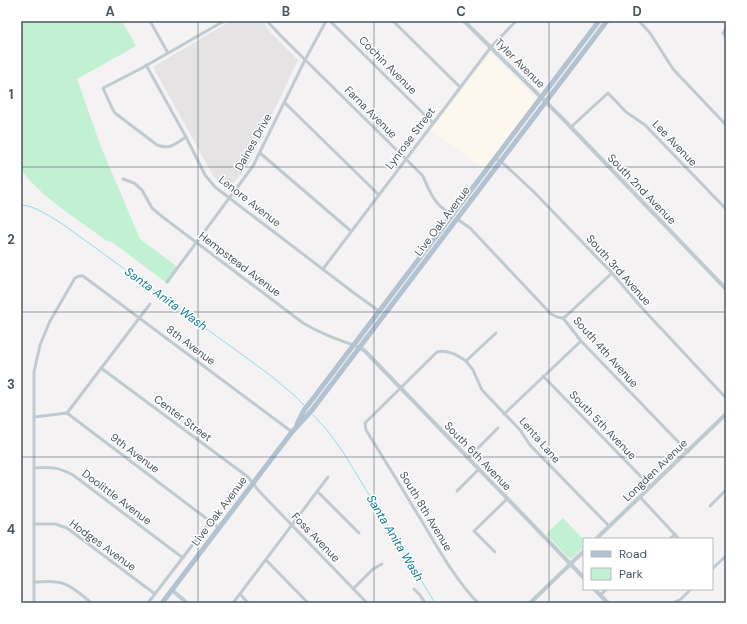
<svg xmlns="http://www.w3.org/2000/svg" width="747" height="624" font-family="'DM Sans',sans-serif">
  <rect width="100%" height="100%" fill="#f4f2f2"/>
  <!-- commercial -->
  <path fill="#fdf8ee" d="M489,55L493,56L534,96L535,99V101L484,169L431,130L488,56Z"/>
  <!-- education -->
  <path fill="#e5e3e4" d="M231,21H263L270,32L298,60L248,165L229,189L214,177L153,67Z"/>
  <!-- green -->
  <g fill="#c2f0d2">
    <path d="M21,21H122L136,46L77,79L101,147L140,239L179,268L168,284L112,242L107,241C77,219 44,199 21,170Z"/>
    <path d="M563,518L584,540V547L571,559L569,558L546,534Z"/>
  </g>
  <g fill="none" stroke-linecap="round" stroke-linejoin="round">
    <!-- stream -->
    <g stroke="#90dded" stroke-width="1">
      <path d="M21,205C35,205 52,218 64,225L270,375L295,396L304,405"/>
      <path d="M313,415L327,430L343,452L435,603"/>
    </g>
    <!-- minor -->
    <g stroke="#c0cad1" stroke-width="3">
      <path d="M150,21L168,53"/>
      <path d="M267,21L281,36L423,176C427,186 431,197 439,205C443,209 448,212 452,215"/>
      <path d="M330,21L433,123"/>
      <path d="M393,21L460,87"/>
      <path d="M639,21L650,33L673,69L726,125"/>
      <path d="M726,28L723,33L726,37"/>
      <path d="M146,65L186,137L205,175L215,187L354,293L379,311"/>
      <path d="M285,103L378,194"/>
      <path d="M571,127L608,93L626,112L645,125L726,209"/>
      <path d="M186,137C175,144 170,150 157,145L115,113L112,108L103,88L109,85L142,68L224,21"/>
      <path d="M260,153L351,231"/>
      <path d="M495,158L505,165L534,192L612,273L641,307L726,398"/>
      <path d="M123,179L134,183L142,190L152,208L160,215L303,323C321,334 339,340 359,347"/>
      <path d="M457,219L470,228L551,314L557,317L563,318L581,341L688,452"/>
      <path d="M323,269L475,68L491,47L516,21"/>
      <path d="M167,282L253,166L305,60L326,21"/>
      <path d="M563,318L566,316L612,273"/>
      <path d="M466,361L473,370L482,390L520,430L530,445L609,526"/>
      <path d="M101,368L248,477L258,490L367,603"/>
      <path d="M543,376L651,487"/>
      <path d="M67,413L150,304"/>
      <path d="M504,414L581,341"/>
      <path d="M34,417L67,413L219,528"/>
      <path d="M468,458L498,428"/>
      <path d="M34,468C51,467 58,467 73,475L183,558"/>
      <path d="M317,491L359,533"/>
      <path d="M457,491L479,469"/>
      <path d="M640,497L679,539"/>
      <path d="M710,506L726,490"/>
      <path d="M34,524H55L67,528L155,594"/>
      <path d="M670,539L675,534"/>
      <path d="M495,552L474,531L507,499"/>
      <path d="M266,560L308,603"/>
      <path d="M712,569L726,556"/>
      <path d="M34,582C41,582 49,581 56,582C70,583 81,595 92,603"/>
      <path d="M353,589L373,569L382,564"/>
      <path d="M414,589L420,595L425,603"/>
      <path d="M240,594L248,603"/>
      <path d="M600,595L607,589"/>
      <path d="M675,602L681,599L691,589"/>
      <path d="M34,603V372L40,345L50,321L75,278L79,276H83L292,432"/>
      <path d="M148,603L210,522"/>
      <path d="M233,603L328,477"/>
      <path d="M478,603C452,576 435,542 415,510C399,483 382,456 366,430L365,423L437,352C447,349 457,355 466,361L496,333"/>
    </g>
    <!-- tertiary -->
    <g stroke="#c0cad1" stroke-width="4">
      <path d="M464,21L564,120L726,289"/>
      <path d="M359,347L365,351L584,578"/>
      <path d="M596,539L726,414"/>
      <path d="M594,589L608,603"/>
      <path d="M172,590L187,603"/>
      <path d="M530,603L584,551"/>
    </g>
    <!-- primary -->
    <g stroke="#b2c2d0" stroke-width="5">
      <path d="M297,424L304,410L312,400L599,21"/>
      <path d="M162,603L292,432L312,410L607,21"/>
    </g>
  </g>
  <!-- grid -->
  <path fill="none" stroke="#495660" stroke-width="1" stroke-opacity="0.55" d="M198,21V603M374,21V603M549,21V603M21,167H726M21,312H726M21,457H726"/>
  <g text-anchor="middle" stroke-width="3" stroke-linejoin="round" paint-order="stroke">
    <!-- street labels -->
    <g font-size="11" fill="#495660" stroke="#fff">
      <text transform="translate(520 63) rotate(45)" y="4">Tyler Avenue</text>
      <text transform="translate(388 65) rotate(45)" y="4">Cochin Avenue</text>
      <text transform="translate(371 112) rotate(45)" y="4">Farna Avenue</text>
      <text transform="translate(410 138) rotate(-53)" y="4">Lynrose Street</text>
      <text transform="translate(253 142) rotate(-61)" y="4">Daines Drive</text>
      <text transform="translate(675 143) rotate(46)" y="4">Lee Avenue</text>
      <text transform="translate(642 189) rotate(46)" y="4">South 2nd Avenue</text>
      <text transform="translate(250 201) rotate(38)" y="4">Lenore Avenue</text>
      <text transform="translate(442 221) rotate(-53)" y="4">Live Oak Avenue</text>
      <text transform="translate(240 264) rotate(37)" y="4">Hempstead Avenue</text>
      <text transform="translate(619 270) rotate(48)" y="4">South 3rd Avenue</text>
      <text transform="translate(191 345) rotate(37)" y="4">8th Avenue</text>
      <text transform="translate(606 352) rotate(48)" y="4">South 4th Avenue</text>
      <text transform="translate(183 418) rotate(37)" y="4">Center Street</text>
      <text transform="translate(603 425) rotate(46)" y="4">South 5th Avenue</text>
      <text transform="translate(540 440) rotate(49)" y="4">Lenta Lane</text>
      <text transform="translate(135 453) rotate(37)" y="4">9th Avenue</text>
      <text transform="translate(478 456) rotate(46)" y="4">South 6th Avenue</text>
      <text transform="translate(655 470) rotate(-44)" y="4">Longden Avenue</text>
      <text transform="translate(117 497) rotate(37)" y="4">Doolittle Avenue</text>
      <text transform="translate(219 511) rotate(-53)" y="4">Live Oak Avenue</text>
      <text transform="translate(426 511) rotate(59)" y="4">South 8th Avenue</text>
      <text transform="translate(316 537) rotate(46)" y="4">Foss Avenue</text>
      <text transform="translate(103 545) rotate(36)" y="4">Hodges Avenue</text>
    </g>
    <!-- water labels -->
    <g font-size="12" font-style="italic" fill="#0e8097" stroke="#fff">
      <text transform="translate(166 299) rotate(36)" y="4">Santa Anita Wash</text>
      <text transform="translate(395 538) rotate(59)" y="4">Santa Anita Wash</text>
    </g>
  </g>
  <!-- border -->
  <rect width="747" height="624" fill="none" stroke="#ffffff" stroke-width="44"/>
  <!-- legend -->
  <rect x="583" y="538" width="130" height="52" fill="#ffffff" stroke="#b6bbbf"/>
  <rect x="591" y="551" width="20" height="6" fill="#b2c2d0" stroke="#b6bbbf"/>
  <text x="619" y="558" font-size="12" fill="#495660">Road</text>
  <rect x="591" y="568" width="20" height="12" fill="#c2f0d2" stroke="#b6bbbf"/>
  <text x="619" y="578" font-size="12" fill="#495660">Park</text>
  <rect x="22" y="22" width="703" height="580" fill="none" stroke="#495660" stroke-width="1.5"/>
  <g font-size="13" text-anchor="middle" font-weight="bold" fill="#495660">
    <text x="110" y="16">A</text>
    <text x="286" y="16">B</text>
    <text x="461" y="16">C</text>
    <text x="637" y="16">D</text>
    <text x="11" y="99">1</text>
    <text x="11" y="244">2</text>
    <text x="11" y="389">3</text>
    <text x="11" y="534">4</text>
  </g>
</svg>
